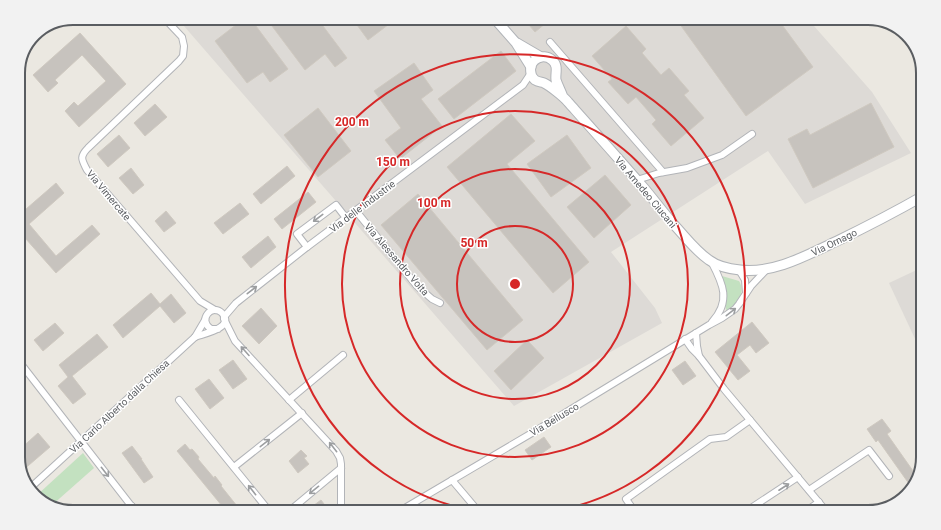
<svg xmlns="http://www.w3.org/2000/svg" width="941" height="530" font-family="Roboto,sans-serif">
  <rect width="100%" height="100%" fill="#ebe8e1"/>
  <!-- industrial -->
  <g fill="#dddad6">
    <path d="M177,18H807L872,92L911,153L805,204L768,151L611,252L655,308L662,323L514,406Z"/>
    <path d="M923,267V356L889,283Z"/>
  </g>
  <!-- green -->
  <g fill="#c3e1c0">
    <path d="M722,276L739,281C746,292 738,306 727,311C723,305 727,299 726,292C726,286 724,281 722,276Z"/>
    <path d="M83,453L94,468L51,506L46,505L36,496Z"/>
  </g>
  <!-- building -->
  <g fill="#c7c3be" stroke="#cfc9c0">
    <path d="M245,18H250L288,69L270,82L263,72L247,83L215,41Z"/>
    <path d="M266,18H317L347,58L335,67L325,54L305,70Z"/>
    <path d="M352,18H397L368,40Z"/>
    <path d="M523,18H552L535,32Z"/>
    <path d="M685,18H777L813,67L746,116L679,23Z"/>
    <path d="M626,26L646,49L642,53L661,75L669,68L689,91L684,95L704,118L671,146L652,124L656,120L636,97L628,104L608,82L612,79L592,56Z"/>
    <path d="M80,33L126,84L79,127L65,111L74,102L78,106L106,81L82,55L55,80L58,83L48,92L33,75Z"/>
    <path d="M501,51L516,71L454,119L438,99Z"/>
    <path d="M414,63L433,90L421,99L442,126L400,159L385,140L401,128L374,91Z"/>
    <path d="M871,103L894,147L813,188L788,139L807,129L810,135Z"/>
    <path d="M155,104L167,117L145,136L134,123Z"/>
    <path d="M318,108L351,151L318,177L284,135Z"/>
    <path d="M511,114L535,141L507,164L589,262L553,293L447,167Z"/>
    <path d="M119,135L130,148L108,167L97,154Z"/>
    <path d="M567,135L591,168L551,197L527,164Z"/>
    <path d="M287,166L295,176L261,204L253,194Z"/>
    <path d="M131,168L144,185L133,194L119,178Z"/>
    <path d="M605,175L631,205L594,238L567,207Z"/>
    <path d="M56,183L64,193L29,224L56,256L92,225L100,234L56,273L18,230V216Z"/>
    <path d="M308,192L316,202L282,229L274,219Z"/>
    <path d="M418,194L523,320L487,350L381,225Z"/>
    <path d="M240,203L249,214L223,234L214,223Z"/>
    <path d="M166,211L176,223L164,232L155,221Z"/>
    <path d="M268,236L276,247L251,268L242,257Z"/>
    <path d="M151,293L160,304L171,294L186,313L174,323L160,306L123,338L113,325Z"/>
    <path d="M261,308L277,326L259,344L242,326Z"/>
    <path d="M752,322L769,343L756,353L750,345L737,355L750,371L738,380L715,352Z"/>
    <path d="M55,323L64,333L43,351L34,340Z"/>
    <path d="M97,334L108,347L72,376L86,394L73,404L58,386L68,377L59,365Z"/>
    <path d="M527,340L544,358L511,390L494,371Z"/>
    <path d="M233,360L247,379L233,389L219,370Z"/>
    <path d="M685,361L696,376L683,385L672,370Z"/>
    <path d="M209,379L224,398L210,409L195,389Z"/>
    <path d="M882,419L891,431L887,434L918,478L916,484L912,488L878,440L876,442L867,429Z"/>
    <path d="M38,433L50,447L22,471L18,460V451Z"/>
    <path d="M544,437L551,447L532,460L525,450Z"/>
    <path d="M185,444L190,450L192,449L199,457L198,459L203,465L214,478L215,476L222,485L221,486L237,506L239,505L245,512H227L177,451Z"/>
    <path d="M132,446L142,459H141L153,477L144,483L122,453Z"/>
    <path d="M301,450L307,456L304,458L309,464L298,473L289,461Z"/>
    <path d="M321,500L330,512H305Z"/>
  </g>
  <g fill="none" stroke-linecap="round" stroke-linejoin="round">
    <defs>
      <g id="minor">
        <path d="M164,18L182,37L184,46L183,56L179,61L88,148C79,157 82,160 87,170L200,301L215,310"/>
        <path d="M550,42L663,172"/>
        <path d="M637,180L659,173L687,168L722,155L752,134"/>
        <path d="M356,211L417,286L432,299L440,303"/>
        <path d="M307,247L297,234L336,205L346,218"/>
        <path d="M712,263C723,284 731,301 712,322"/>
        <path d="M739,270L745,280L746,293"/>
        <path d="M224,317L236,303L307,247L523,85L531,73"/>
        <path d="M224,319L235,341L336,451L340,458L341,464V512"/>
        <path d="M696,333L697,346L699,356"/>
        <path d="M195,337C202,334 236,328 222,313C212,303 197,320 211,329H218"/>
        <path d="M685,339L692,349L699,356L724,389L827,512"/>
        <path d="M18,360L136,512"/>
        <path d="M179,400L270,512"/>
        <path d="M289,400L343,355"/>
        <path d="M234,467L302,413"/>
        <path d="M452,480L479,512"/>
        <path d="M29,489L195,337L205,320"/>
        <path d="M809,490L869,450L889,476"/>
        <path d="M125,512L132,506"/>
        <path d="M288,512L341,468"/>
        <path d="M398,512L537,430L709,325L722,318L735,309L739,304L751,286L767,269"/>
        <path d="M635,512L626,499L710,439L726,437L750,420"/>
        <path d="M745,512L798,477"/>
        <path d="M805,512L819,502"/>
      </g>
      <g id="secondary">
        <path d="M494,18L516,43L531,67"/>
        <path d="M517,43L541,57"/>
        <path d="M563,97C561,91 558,86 556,80C555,73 559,66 552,60C543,52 528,60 531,73C531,76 533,78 535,80C538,82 541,82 544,83C550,86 563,96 568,102C593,130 619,159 644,188C655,201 665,215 677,228C687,239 696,251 709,260C717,266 730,269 740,270C774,274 807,255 837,241C866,227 895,212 923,196"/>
      </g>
    </defs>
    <!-- minor casing -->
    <use href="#minor" stroke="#b2b4b8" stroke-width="8"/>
    <!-- secondary casing -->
    <use href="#secondary" stroke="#b1b4b8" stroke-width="11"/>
    <!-- minor -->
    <use href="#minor" stroke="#fff" stroke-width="6"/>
    <!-- secondary -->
    <use href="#secondary" stroke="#fff" stroke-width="9"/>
  </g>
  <!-- one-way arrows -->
  <defs><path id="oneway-shaft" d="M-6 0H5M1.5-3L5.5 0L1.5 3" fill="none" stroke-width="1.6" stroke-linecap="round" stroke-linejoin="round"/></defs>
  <g stroke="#9c9ea0">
    <use href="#oneway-shaft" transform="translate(318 218) rotate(143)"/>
    <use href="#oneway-shaft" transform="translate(252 290) rotate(-38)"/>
    <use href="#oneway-shaft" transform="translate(731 312) rotate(-38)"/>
    <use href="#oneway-shaft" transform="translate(245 351) rotate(-132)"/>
    <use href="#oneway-shaft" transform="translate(265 443) rotate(-38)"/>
    <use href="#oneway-shaft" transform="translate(333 447) rotate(-128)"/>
    <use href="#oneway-shaft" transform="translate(105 472) rotate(52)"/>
    <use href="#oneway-shaft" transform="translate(784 487) rotate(-33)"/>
    <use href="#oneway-shaft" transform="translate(252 490) rotate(-128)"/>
    <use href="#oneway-shaft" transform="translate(314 490) rotate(141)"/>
  </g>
  <!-- distance rings -->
  <g fill="none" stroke="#d62828" stroke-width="2">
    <circle cx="515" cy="284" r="58"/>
    <circle cx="515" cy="284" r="115"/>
    <circle cx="515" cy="284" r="173"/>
    <path d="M483 512A230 230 0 1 1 547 512"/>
  </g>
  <g text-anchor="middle" stroke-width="3" stroke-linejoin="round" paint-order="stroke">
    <!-- street labels -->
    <g font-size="10" fill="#5a5d61" stroke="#fff">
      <text transform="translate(646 192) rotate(50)" y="4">Via Amedeo Ciucani</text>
      <text transform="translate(109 195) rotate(50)" y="4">Via Vimercate</text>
      <text transform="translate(362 206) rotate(-37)" y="4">Via delle Industrie</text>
      <text transform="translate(834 242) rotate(-26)" y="4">Via Ornago</text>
      <text transform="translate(397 259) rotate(49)" y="4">Via Alessandro Volta</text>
      <text transform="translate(119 406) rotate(-43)" y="4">Via Carlo Alberto dalla Chiesa</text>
      <text transform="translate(554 419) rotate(-31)" y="4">Via Bellusco</text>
    </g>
  </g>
  <!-- crop -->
  <path d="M0 0H941V530H0ZM73 25H868A48 48 0 0 1 916 73V457A48 48 0 0 1 868 505H73A48 48 0 0 1 25 457V73A48 48 0 0 1 73 25Z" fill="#f2f2f2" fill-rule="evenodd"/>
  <path fill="none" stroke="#5a5d61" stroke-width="2" d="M73 25H868A48 48 0 0 1 916 73V457A48 48 0 0 1 868 505H73A48 48 0 0 1 25 457V73A48 48 0 0 1 73 25Z"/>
  <circle cx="515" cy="284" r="6" fill="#d62828" stroke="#fff" stroke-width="2"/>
  <g font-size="12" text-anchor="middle" font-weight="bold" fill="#d62828" stroke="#fff" stroke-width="3" stroke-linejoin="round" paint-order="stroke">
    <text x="352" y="126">200 m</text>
    <text x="393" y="166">150 m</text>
    <text x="434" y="207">100 m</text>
    <text x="474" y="247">50 m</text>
  </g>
</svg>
